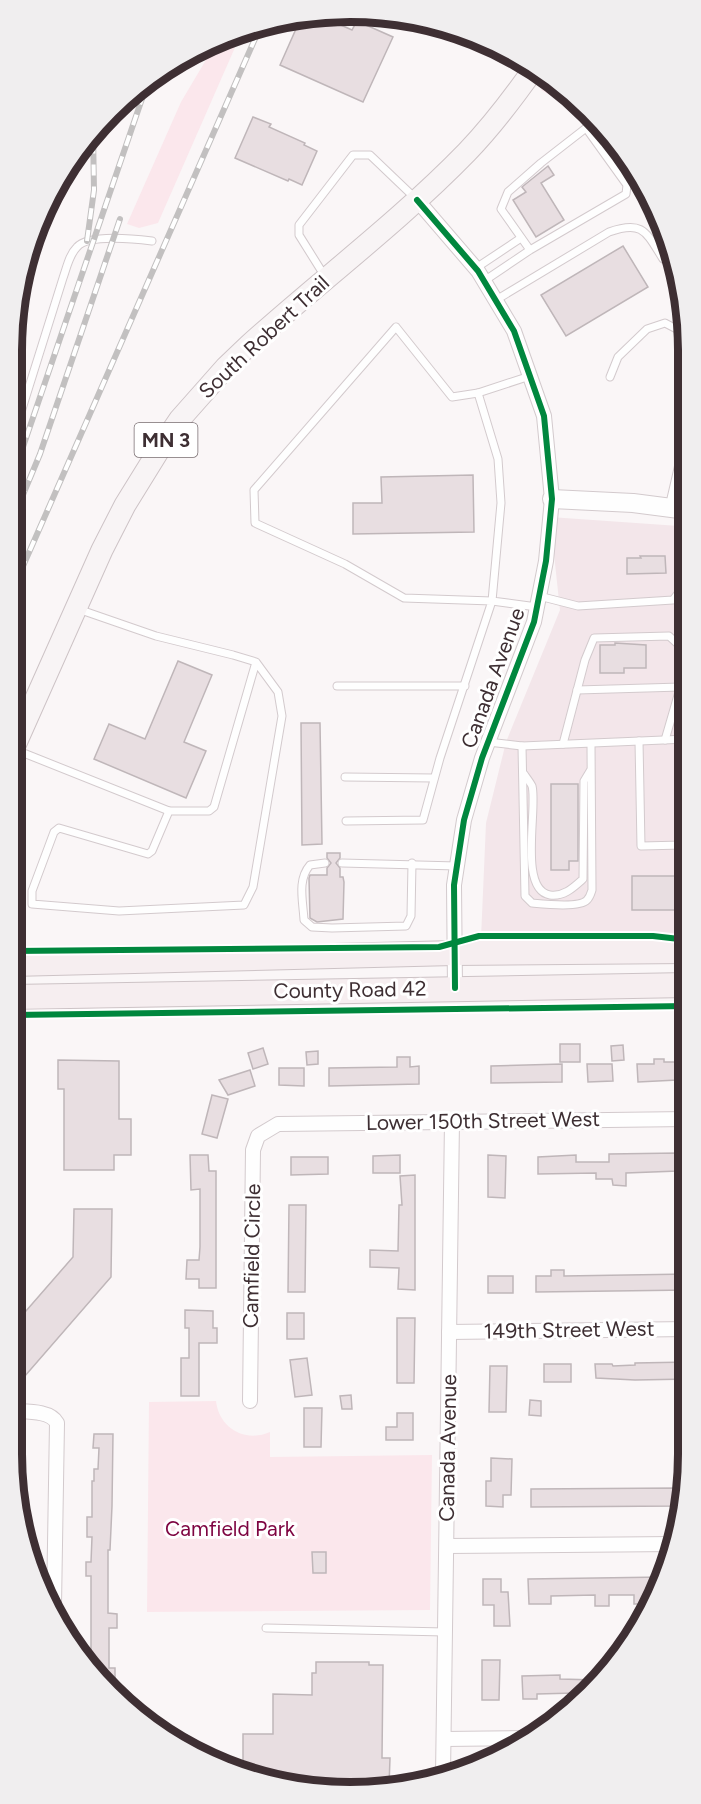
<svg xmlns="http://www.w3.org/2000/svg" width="701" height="1804" font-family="Figtree,sans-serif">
  <rect width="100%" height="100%" fill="#faf6f7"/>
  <!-- built -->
  <path fill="#f3e6ea" d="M550,517L679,526L687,529L688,934L481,938L486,823L506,742L560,610Z"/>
  <!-- green -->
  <g fill="#fbe7ec">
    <path d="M240,36L158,223L139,228L127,224L181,102L216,43Z"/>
    <path d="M549,78L590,114L587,116L541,90Z"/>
    <path d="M216,1401C219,1428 245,1443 270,1432V1457L432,1455L430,1610L147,1612L149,1402Z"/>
  </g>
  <!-- building -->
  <g fill="#e8dee1" stroke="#bfb6b9" stroke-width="1.5">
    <path d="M318,15L352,30L357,21L393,37L363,102L280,65L300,20Z"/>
    <path d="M253,117L271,124L269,127L305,143L304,145L317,151L302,185L289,179L288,181L235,158Z"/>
    <path d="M548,166L554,175L541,183L564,220L536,237L513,200L526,192L522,187Z"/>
    <path d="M623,246L648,287L566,336L541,295Z"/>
    <path d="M473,475L474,532L353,534V503H382L381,477Z"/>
    <path d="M640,556H665L666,573L627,574V558H641Z"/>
    <path d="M615,643L646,645V668H624V673H600V645H615Z"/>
    <path d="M178,661L212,675L184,742L206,751L186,798L94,759L109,724L145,739Z"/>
    <path d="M301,723H320L322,844L302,845Z"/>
    <path d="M551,784H578V861H569V870H551Z"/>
    <path d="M327,853H340V858L336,863L340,868V877H343L344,882L343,919L317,922L310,918L309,878L310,875H327V868L331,863L327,858Z"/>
    <rect x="632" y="876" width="46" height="34"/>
    <rect x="560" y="1044" width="20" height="18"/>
    <path d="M623,1045L624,1060L612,1061L611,1046Z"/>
    <path d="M263,1048L268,1064L253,1069L248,1053Z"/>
    <path d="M318,1051V1064L307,1065L306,1052Z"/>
    <path d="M397,1057H410V1067L419,1066V1084L329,1086V1068L397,1067Z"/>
    <path d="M654,1059H664V1062H677V1080L638,1082L637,1064H654Z"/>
    <path d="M58,1060L119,1061V1119H131V1155H114V1170H64V1089H58Z"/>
    <path d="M562,1064V1082L491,1083V1066Z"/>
    <path d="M587,1064H612L613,1081L588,1082Z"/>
    <path d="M279,1068H304V1086L279,1085Z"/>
    <path d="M250,1070L255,1086L228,1095L219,1080Z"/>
    <path d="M212,1095L228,1099L217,1138L202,1134Z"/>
    <path d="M678,1153V1171L626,1173V1186L613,1185L612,1179H596V1173L538,1174V1157L576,1155V1162H609V1154Z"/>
    <path d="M190,1155H208L209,1171H216V1288H199V1279H186L187,1260H199L200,1247V1189L191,1190Z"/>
    <path d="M400,1155V1173H373V1156Z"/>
    <path d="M488,1155L506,1156L505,1198L488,1197Z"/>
    <path d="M291,1157H328V1174L291,1175Z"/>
    <path d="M415,1175V1290L398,1289L399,1268L370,1267V1250L398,1251L399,1205H402L400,1176Z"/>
    <path d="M289,1205H306L305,1292H288Z"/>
    <path d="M74,1209H112L111,1277L18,1384L12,1379V1327L73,1257Z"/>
    <path d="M551,1270H564V1276L689,1274V1290L536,1292V1276H551Z"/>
    <rect x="488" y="1276" width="25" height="17"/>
    <path d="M185,1310L213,1311V1328H217V1343H199V1396H181V1358H189V1328H185Z"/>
    <rect x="287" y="1313" width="17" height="26"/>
    <path d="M397,1318H415L414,1383H397Z"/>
    <path d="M307,1358L312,1395L295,1397L290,1360Z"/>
    <path d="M689,1362V1379L635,1380L596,1378L595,1364H612L613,1366L635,1365V1363Z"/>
    <rect x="544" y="1364" width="27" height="18"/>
    <path d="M490,1366H507L506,1412H489Z"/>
    <path d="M351,1395L352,1409H342L340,1396Z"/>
    <path d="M530,1400L541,1401V1416L529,1415Z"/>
    <path d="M304,1408H322L321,1447H304Z"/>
    <path d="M397,1413H413V1440H386V1427H397Z"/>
    <path d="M94,1434H113L112,1506L110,1550H108V1613L117,1614V1628H109V1668H115V1679H108V1687L96,1676L91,1668V1576H86V1562H91L92,1537H87V1517H92V1481H94V1469H98L99,1448H93Z"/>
    <path d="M491,1458L512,1459L511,1495H503V1507L486,1506V1481H491Z"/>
    <path d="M677,1488V1506L531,1507V1489Z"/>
    <path d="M312,1552H326V1573H313Z"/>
    <path d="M663,1577L649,1604H634V1595H609V1606H595V1595L551,1596V1604H529L528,1579Z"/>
    <path d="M483,1579H501V1592H508L510,1626H494V1605H483Z"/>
    <path d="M482,1660H500L499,1700H482Z"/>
    <path d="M316,1662H369V1665H383L382,1758H390L389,1786L302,1788L243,1768V1734H273V1694L312,1695V1673H316Z"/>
    <path d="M560,1675V1679L596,1680L575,1698V1693L537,1694V1699H523L522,1676Z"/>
  </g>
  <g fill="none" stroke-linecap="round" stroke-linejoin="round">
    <defs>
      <g id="lane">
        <path d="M476,268L521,238"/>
        <path d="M324,275L299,235V225L353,155H370L415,198"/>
        <path d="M484,281L530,250L626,194L627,185L586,128L541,163L508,192L501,209L530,250"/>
        <path d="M496,300L609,232C643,220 646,232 663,259"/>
        <path d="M530,376L478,393L498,459L501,503L492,601L537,607"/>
        <path d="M610,377L618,357L647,329L665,323L686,334"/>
        <path d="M12,441L63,278C67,267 69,255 77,247C88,234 136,239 152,241"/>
        <path d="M669,507L686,434"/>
        <path d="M539,596L578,606L673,600L680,591L687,528"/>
        <path d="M78,609L156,636L233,655L256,662L278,692L282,716L253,887L244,905L119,911L32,904V891L54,832L59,828L148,854L152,851L169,811H209L214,807L256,662"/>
        <path d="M337,686H465"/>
        <path d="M577,690L681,687"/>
        <path d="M639,741L641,846L683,845L682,739"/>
        <path d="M488,742L522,746L687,739"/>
        <path d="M563,744L585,660L594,638L669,636L682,648L683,678L665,740"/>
        <path d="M522,746L525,896L532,903C543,904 580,908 587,900C590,897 591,893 592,890L591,744"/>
        <path d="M16,750L169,811"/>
        <path d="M524,774C526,777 530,782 532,786C538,807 518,890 550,895C564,897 574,887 583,879L584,781L590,771"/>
        <path d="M345,777L434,778"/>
        <path d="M346,821L423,820L440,758L492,601L404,598L345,564L255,523L254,490L396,327L452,397L478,393"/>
        <path d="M325,863L310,865C297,880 303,901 304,920L312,927L332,928L406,926L411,916L412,863"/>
        <path d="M342,863L457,866"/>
        <path d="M266,1628L445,1632"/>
      </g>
      <g id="street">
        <path d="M417,200L478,271L514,331L544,416L552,499L546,561L534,622L482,758L464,820L454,885L455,988"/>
        <path d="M449,1332L689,1329"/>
        <path d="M250,1401L253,1150L258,1136L278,1124L688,1119"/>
        <path d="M12,1411C26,1412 50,1410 57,1423L54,1605"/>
        <path d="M447,1546L674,1544"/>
        <path d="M444,1739L529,1738"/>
        <path d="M443,1775L452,1121"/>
      </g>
      <path id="secondary" d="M552,499L633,503L687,510"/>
      <path id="primary" d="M12,752L102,550L125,505L159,450L180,419L226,367L248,346C320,281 399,222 467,152C492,126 514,97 535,67"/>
      <g id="highway">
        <path d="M12,964L454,953L688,951"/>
        <path d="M12,997L688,985"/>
      </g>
    </defs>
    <!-- lane casing -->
    <use href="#lane" stroke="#d3cacd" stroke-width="9"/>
    <!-- street casing -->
    <use href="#street" stroke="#d3cacd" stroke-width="16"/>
    <!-- secondary casing -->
    <use href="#secondary" stroke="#d3cacd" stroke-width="20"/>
    <!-- primary casing -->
    <use href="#primary" stroke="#cdc3c6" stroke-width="23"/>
    <!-- highway casing -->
    <use href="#highway" stroke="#cdc3c6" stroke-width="26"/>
    <!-- lane -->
    <use href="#lane" stroke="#fefefe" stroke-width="7"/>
    <!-- street -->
    <use href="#street" stroke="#fefefe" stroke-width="14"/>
    <!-- secondary -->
    <use href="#secondary" stroke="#fefefe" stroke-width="18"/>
    <!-- primary -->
    <use href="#primary" stroke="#f8f4f5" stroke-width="21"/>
    <!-- highway -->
    <use href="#highway" stroke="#f6eef0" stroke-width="24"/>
    <defs>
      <g id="rail">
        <path d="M87,241L94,190L93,132"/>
        <path d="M12,479L145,90"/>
        <path d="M12,521L40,454L120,219"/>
        <path d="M12,591L258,32"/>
      </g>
    </defs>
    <!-- rail casing -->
    <use href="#rail" stroke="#c2c0c0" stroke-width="6"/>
    <!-- rail -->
    <use href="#rail" stroke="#fff" stroke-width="4" stroke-dasharray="11" stroke-linecap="butt"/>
    <defs>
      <g id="cycleway">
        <path d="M417,200L478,271L514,331L544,416L552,499L546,561L534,622L482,758L464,820L454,885L455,988"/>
        <path d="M12,951L439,947L479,936H653L688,940"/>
        <path d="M12,1015L688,1006"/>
      </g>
    </defs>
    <!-- cycleway casing -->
    <use href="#cycleway" stroke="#fff" stroke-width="10"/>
    <!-- cycleway -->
    <use href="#cycleway" stroke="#00873e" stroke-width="6"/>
  </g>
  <g text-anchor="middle" stroke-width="6" stroke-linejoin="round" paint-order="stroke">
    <!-- shield labels -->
    <rect fill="#fff" stroke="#786d70" stroke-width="1.5" x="134.5" y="423" width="63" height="34" rx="4.5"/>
    <g font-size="20" font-weight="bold" fill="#3e2f33">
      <text x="166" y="447">MN 3</text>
    </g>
    <!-- street labels -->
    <g font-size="21" fill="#3e2f33" stroke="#fff">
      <text transform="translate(264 337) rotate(-43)" y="7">South Robert Trail</text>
      <text transform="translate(493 678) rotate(-70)" y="7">Canada Avenue</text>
      <text transform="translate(350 990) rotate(-1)" y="7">County Road 42</text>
      <text transform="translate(483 1121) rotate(-1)" y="7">Lower 150th Street West</text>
      <text transform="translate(252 1256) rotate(-89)" y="7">Camfield Circle</text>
      <text transform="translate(569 1330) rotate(-1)" y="7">149th Street West</text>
      <text transform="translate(448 1448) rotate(-89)" y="7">Canada Avenue</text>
    </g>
    <!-- park labels -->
    <g font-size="21" fill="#7e0441" stroke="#fff">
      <text x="230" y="1536">Camfield Park</text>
    </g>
  </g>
  <!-- crop -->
  <path d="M0 0H701V1804H0ZM350 22H350A328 328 0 0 1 678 350V1454A328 328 0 0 1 350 1782H350A328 328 0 0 1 22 1454V350A328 328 0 0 1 350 22Z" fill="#f0eeef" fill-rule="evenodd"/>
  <path fill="none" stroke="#3e2f33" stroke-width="8" d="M350 22H350A328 328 0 0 1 678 350V1454A328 328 0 0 1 350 1782H350A328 328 0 0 1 22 1454V350A328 328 0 0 1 350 22Z"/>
</svg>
